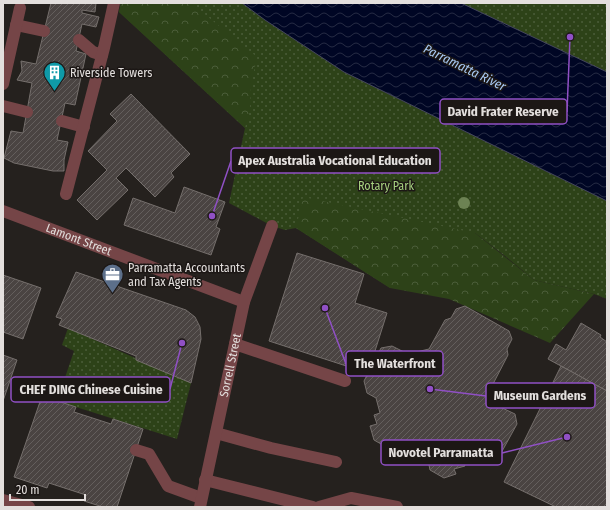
<svg xmlns="http://www.w3.org/2000/svg" width="610" height="510" font-family="'Fira Sans Condensed',sans-serif">
  <defs>
    <pattern id="grass-dots" width="8" height="8" patternUnits="userSpaceOnUse"><rect width="8" height="8" fill="#2d4218"/><path d="M2 2h.1M6 6h.1" fill="none" stroke="#4b5d39" stroke-width="1.8" stroke-linecap="round"/></pattern>
    <pattern id="forest-crowns" width="20" height="18" patternUnits="userSpaceOnUse"><rect width="20" height="18" fill="#2d4218"/><path d="M2 6a3 3 0 1 1 6 0M12 15a3 3 0 1 1 6 0" fill="none" stroke="#4b5d39"/></pattern>
    <pattern id="water-waves" width="16" height="10" patternUnits="userSpaceOnUse"><rect width="16" height="10" fill="#000624"/><path d="M0 5q4-4 8 0t8 0" fill="none" stroke="#252a43"/></pattern>
    <pattern id="building-hatch" width="6" height="6" patternUnits="userSpaceOnUse"><rect width="6" height="6" fill="#4a4442"/><path d="M-1 1l2-2M0 6l6-6M5 7l2-2" fill="none" stroke="#645f5d"/></pattern>
  </defs>
  <rect width="100%" height="100%" fill="#25211e"/>
  <!-- grass -->
  <g fill="url(#grass-dots)">
    <path d="M121,3H242L265,20L344,72L607,201V299L594,294L534,280L505,256L475,233L395,271L390,288L296,228L285,230L272,226L229,203L245,128L119,12Z"/>
    <path d="M461,3H607V72Z"/>
    <path d="M68,328L191,383L177,439L57,401L74,351L62,345Z"/>
  </g>
  <!-- forest -->
  <g fill="url(#forest-crowns)">
    <path d="M121,3H191L257,57L251,85L250,109L245,128L119,12Z"/>
    <path d="M303,197L475,233L534,280L594,294L550,343L449,299L390,288L296,228Z"/>
  </g>
  <!-- water -->
  <path fill="url(#water-waves)" stroke="#44475c" d="M242,3H461L607,72V201L344,72L265,20Z"/>
  <!-- building -->
  <g fill="url(#building-hatch)" stroke="#756f6c">
    <path d="M51,3H96L95,12L82,10V13L99,17L96,27L82,24L76,51L86,54L75,105L65,103L57,140L68,142L64,160V171H53L14,163L4,158L11,131L23,133L32,83L17,80L22,71L21,61L36,64Z"/>
    <path d="M131,94L190,154L171,173L174,177L155,197L126,168L116,178L128,190L97,220L77,200L107,170L88,151L117,121L110,114Z"/>
    <path d="M184,187L225,202L216,227L220,229L211,255L124,225L133,198L175,213Z"/>
    <path d="M297,253L364,274L355,303L387,313L368,373L269,341Z"/>
    <path d="M76,272L186,310L195,317L200,327L201,339L191,383L136,360V356L59,325L62,319L56,317Z"/>
    <path d="M3,275L41,288L23,339L3,332Z"/>
    <path d="M465,306L509,331L512,339L507,349L508,355L493,384L498,406L515,414L517,424L500,455L486,460L478,455L463,460L465,466L454,469L456,474L444,478L430,470L428,460L430,456L401,440L399,444L388,448L374,440L370,426L377,424L374,415L380,413L376,398L367,393L364,381L381,348L392,346L408,354L429,349L445,320L451,318L456,309Z"/>
    <path d="M581,323L601,335L600,337L607,342V391L548,359L556,344L566,350Z"/>
    <path d="M3,355L17,360L3,401Z"/>
    <path d="M561,366L607,391V507H556L504,482Z"/>
    <path d="M42,396L76,407L74,412L111,424L113,419L143,429L117,507H103L84,501L86,495L49,483L47,488L14,477Z"/>
  </g>
  <g fill="none" stroke-linecap="round" stroke-linejoin="round">
    <!-- lane -->
    <g stroke="#754547" stroke-width="12">
      <path d="M16,25L44,31"/>
      <path d="M79,40L93,52L102,55"/>
      <path d="M3,84L20,8"/>
      <path d="M3,106L27,112"/>
      <path d="M62,121L84,127"/>
      <path d="M66,194L104,48L114,3"/>
      <path d="M235,344L345,381"/>
      <path d="M216,433L271,448L336,462"/>
      <path d="M136,450L149,454L168,486L201,498"/>
      <path d="M205,480L313,507"/>
      <path d="M3,500L29,507"/>
      <path d="M319,507L351,498L397,507"/>
    </g>
    <!-- street -->
    <g stroke="#754547" stroke-width="12">
      <path id="s1" d="M3,211L244,302"/>
      <path id="s2" d="M200,507L244,302L272,226"/>
    </g>
  </g>
  <!-- trees -->
  <circle fill="#6c8253" cx="464" cy="203" r="6"/>
  <!-- icons -->
  <defs>
    <symbol id="building-pin" viewBox="-11 -11 22 30"><path d="M0 17L-7.5 6A9.5 9.5 0 1 1 7.5 6Z" fill="#0f9aa8" stroke="#1c1715"/><path d="M-4-6H4V6H1V3H-1V6H-4ZM-2.5-4.3h1.7v1.8h-1.7ZM.8-4.3h1.7v1.8H.8ZM-2.5-1h1.7V.8h-1.7ZM.8-1h1.7V.8H.8Z" fill="#fff"/></symbol>
    <symbol id="office-pin" viewBox="-11 -11 22 30"><path d="M0 17L-7.5 6A9.5 9.5 0 1 1 7.5 6Z" fill="#5c6f8a" stroke="#1c1715"/><path d="M-6-3h4V-5.5h4V-3h4V5H-6ZM-1-4.5V-3h2v-1.5ZM-6 0V1H6V0Z" fill="#fff"/></symbol>
  </defs>
  <g fill-rule="evenodd">
    <use href="#building-pin" x="42" y="60" width="25" height="34"/>
    <use href="#office-pin" x="100" y="262" width="25" height="34"/>
  </g>
  <g text-anchor="middle" stroke-width="3" stroke-linejoin="round" paint-order="stroke">
    <!-- poi labels -->
    <g font-size="12" fill="#e3dfdd" stroke="#1c1715" text-anchor="start">
      <text x="70" y="77">Riverside Towers</text>
      <text x="128" y="272">Parramatta Accountants<tspan x="128" dy="14">and Tax Agents</tspan></text>
    </g>
    <!-- park labels -->
    <g font-size="12" fill="#a6d17f" stroke="#1c1715">
      <text x="386" y="190">Rotary Park</text>
    </g>
    <!-- street labels -->
    <g font-size="12" fill="#e3dfdd" stroke="#1c1715">
      <text dy="4" stroke="none"><textPath href="#s1" startOffset="81">Lamont Street</textPath></text>
      <text dy="4" stroke="none"><textPath href="#s2" startOffset="145">Sorrell Street</textPath></text>
    </g>
    <!-- water labels -->
    <g font-size="13" font-style="italic" fill="#a7c8f3" stroke="#1c1715">
      <text transform="translate(465 67) rotate(26)" y="5">Parramatta River</text>
    </g>
  </g>
  <!-- callouts -->
  <path fill="none" stroke="#9050c5" stroke-width="1.5" d="M570 37L567 112M212 216L231 161M325 308L346 364M182 343L170 389M430 389L486 396M567 437L502 453"/>
  <g fill="#9050c5" stroke="#1c1715" stroke-width="1.5">
    <circle cx="570" cy="37" r="4"/>
    <circle cx="212" cy="216" r="4"/>
    <circle cx="325" cy="308" r="4"/>
    <circle cx="182" cy="343" r="4"/>
    <circle cx="430" cy="389" r="4"/>
    <circle cx="567" cy="437" r="4"/>
  </g>
  <g fill="#1c1715" stroke="#9050c5" stroke-width="1.5">
    <rect x="440" y="99" width="127" height="25" rx="4"/>
    <rect x="231" y="148" width="209" height="25" rx="4"/>
    <rect x="346" y="351" width="97" height="25" rx="4"/>
    <rect x="11" y="377" width="159" height="25" rx="4"/>
    <rect x="486" y="383" width="109" height="25" rx="4"/>
    <rect x="381" y="440" width="121" height="25" rx="4"/>
  </g>
  <g font-size="13" text-anchor="middle" font-weight="bold" fill="#e3dfdd">
    <text x="503" y="116">David Frater Reserve</text>
    <text x="335" y="165">Apex Australia Vocational Education</text>
    <text x="395" y="368">The Waterfront</text>
    <text x="91" y="394">CHEF DING Chinese Cuisine</text>
    <text x="540" y="400">Museum Gardens</text>
    <text x="441" y="457">Novotel Parramatta</text>
  </g>
  <!-- border -->
  <rect width="610" height="510" fill="none" stroke="#e3dfdd" stroke-width="8"/>
  <!-- scale -->
  <path d="M10 494v6h75v-6" fill="none" stroke="#e3dfdd" stroke-width="2"/>
  <text x="16" y="494" font-size="12" fill="#e3dfdd" stroke="#1c1715" stroke-width="3" paint-order="stroke">20 m</text>
</svg>
